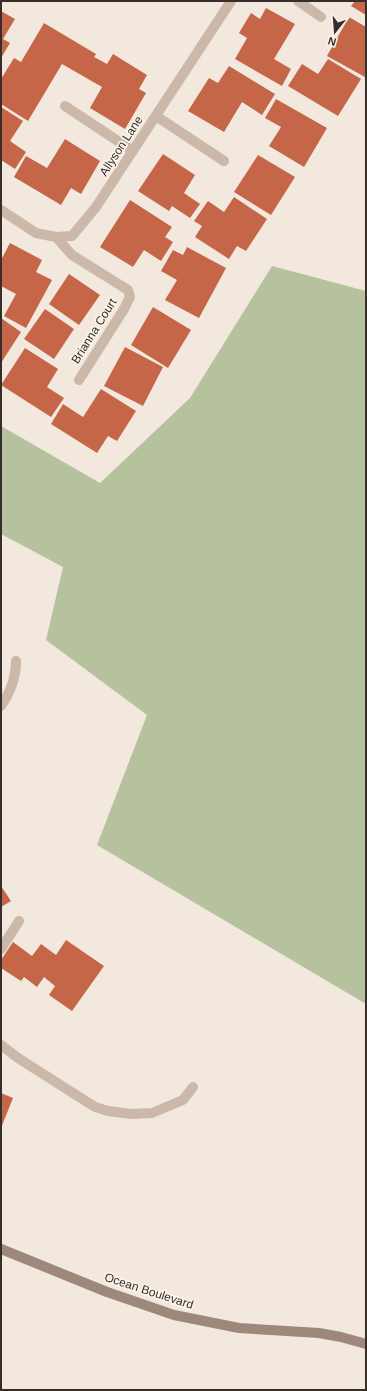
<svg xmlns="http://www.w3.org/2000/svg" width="367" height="1391" font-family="Arial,sans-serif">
  <rect width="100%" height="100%" fill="#f2e8de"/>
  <!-- green -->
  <path fill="#b6c29d" d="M272,266L366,291V1004L97,845L147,715L46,640L63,567L1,534V426L100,483L190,398Z"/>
  <!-- building -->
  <g fill="#c56649">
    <path d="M355,1H366V15L351,6Z"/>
    <path d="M266,8L295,24L274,59L291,69L282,86L235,59L247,38L239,33L251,13L260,19Z"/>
    <path d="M1,11L15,19L3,39L10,43L1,58Z"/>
    <path d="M349,17L366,27L365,77L327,56Z"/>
    <path d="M44,23L96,54L94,57L107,64L113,54L147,75L139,89L146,93L125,129L90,108L102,87L62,64L28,121L1,104V79L14,58L21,62Z"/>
    <path d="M328,59L361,79L338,116L288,86L302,64L318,74Z"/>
    <path d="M229,66L275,94L262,115L242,102L224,132L188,111L209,78L218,83Z"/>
    <path d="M276,99L327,128L304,167L269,146L281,127L265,118Z"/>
    <path d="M1,107L23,121L10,141L26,152L15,169L1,160Z"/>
    <path d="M65,139L100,161L81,194L71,188L61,205L14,177L26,156L47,168Z"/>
    <path d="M163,154L195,175L184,193L200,204L190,218L172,206L169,211L138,191Z"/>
    <path d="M258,155L295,177L271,215L234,192Z"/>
    <path d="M234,197L267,219L246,251L237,246L229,259L195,237L202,226L194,221L208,201L224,212Z"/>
    <path d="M130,200L172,227L165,237L173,242L161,261L144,250L133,267L100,247Z"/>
    <path d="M10,243L42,260L36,272L52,280L26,328L4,316L16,294L1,286V260Z"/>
    <path d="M187,247L226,268L199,318L165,300L177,280L161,271L173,250L183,255Z"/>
    <path d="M69,274L100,295L79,325L49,304Z"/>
    <path d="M153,307L191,330L168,368L131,345Z"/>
    <path d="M45,309L74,329L54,359L24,339Z"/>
    <path d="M1,318L21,332L1,363Z"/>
    <path d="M125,347L163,367L143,406L104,386Z"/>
    <path d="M25,348L58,369L47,387L64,398L51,417L1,385Z"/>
    <path d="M101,389L136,411L117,441L108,436L97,453L51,424L63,404L83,417Z"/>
    <path d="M1,886L11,901L1,907Z"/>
    <path d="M66,940L104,966L72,1011L49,995L55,986L44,977L37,987L24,977L21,981L1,968V960L13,942L32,956L41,944L56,955Z"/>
    <path d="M1,1093L13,1098L1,1128Z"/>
  </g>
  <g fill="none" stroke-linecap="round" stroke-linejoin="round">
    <!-- lane -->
    <path stroke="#cbb8a9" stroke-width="10" d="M1,949L19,921"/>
    <!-- street -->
    <g stroke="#cbb8a9" stroke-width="10">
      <path d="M298,1L321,17"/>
      <path d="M65,106L133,151"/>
      <path d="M156,116L224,161"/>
      <path d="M1,210L36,233L56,237L72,236L96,207L231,1"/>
      <path d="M56,237L72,255L128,290L130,297L124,309L79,380"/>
      <path d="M1,706C10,693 16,677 16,661"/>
      <path d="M1,1045L18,1058L95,1107L108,1111L132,1114L152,1113L183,1100L193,1087"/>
    </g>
    <!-- secondary -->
    <path stroke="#9e877b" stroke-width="10" d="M1,1249L107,1292L174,1315L239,1328L319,1333L341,1337L366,1344"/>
  </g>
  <g text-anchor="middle" stroke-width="3.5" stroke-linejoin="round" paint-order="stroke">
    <!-- street labels -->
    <g font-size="12" fill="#382e29" stroke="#faf3ea">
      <text transform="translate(121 146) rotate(-57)" y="4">Allyson Lane</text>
      <text transform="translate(94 331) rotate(-58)" y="4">Brianna Court</text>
      <text transform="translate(149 1291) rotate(18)" y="4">Ocean Boulevard</text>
    </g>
  </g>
  <!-- border -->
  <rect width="367" height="1391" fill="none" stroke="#382e29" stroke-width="4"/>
  <!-- north arrow -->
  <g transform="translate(335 32) rotate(197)" stroke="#faf3ea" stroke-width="3" paint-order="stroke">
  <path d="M0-3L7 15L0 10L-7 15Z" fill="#382e29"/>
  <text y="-6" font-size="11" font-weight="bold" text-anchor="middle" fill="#382e29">N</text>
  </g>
</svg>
